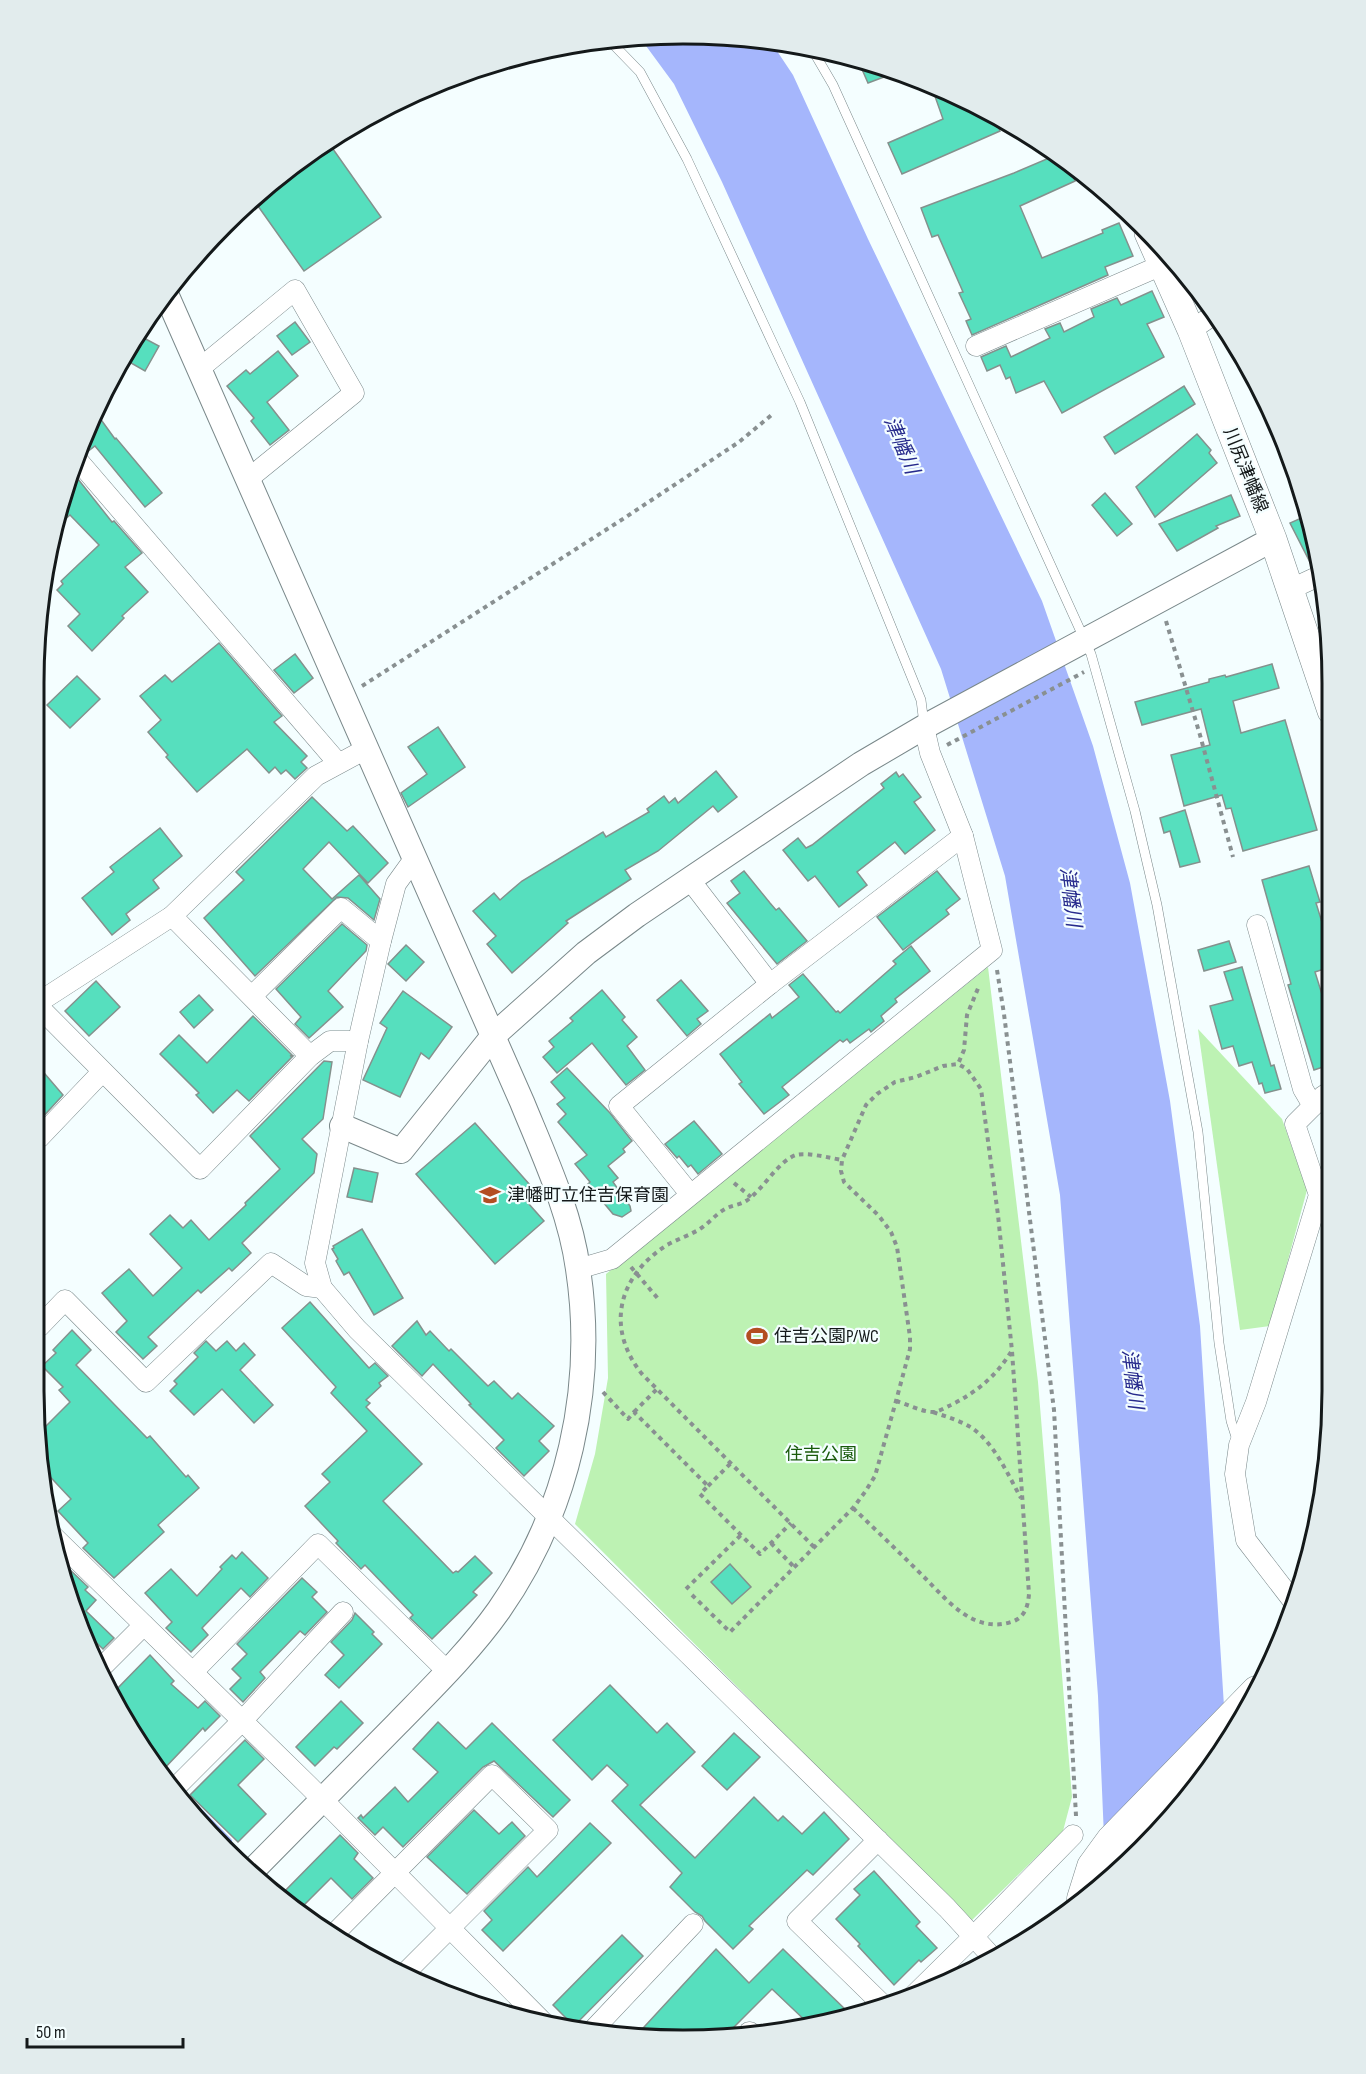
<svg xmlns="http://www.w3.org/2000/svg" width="1366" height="2074" font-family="'Sofia Sans Condensed','Noto Sans JP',sans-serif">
  <rect width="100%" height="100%" fill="#f4feff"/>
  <!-- green -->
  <g fill="#bdf2b3">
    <path d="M988,967L1038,1382L1072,1797L1063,1831L971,1921L575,1524L595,1454L608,1378L606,1274Z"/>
    <path d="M1198,1029L1282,1119L1307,1190L1270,1326L1240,1330Z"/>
  </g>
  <!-- water -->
  <path fill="#a5b6fc" d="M638,35L769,39L793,75L868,239L1042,601L1093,746L1130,883L1170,1101L1200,1326L1226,1738L1171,1820L1106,1884L1098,1696L1060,1195L1005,876L941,669L722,182L674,84Z"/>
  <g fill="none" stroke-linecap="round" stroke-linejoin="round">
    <!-- stream -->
    <g stroke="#a5b6fc" stroke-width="6">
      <path d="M157,1766L167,1776"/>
      <path d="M186,1797L229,1841"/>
    </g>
  </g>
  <!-- building -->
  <g fill="#56dfbe" stroke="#84918d" stroke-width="1.5">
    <path d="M858,60L892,68L900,71L868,83Z"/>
    <path d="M931,85L992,113L1000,131L902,174L888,143L943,119Z"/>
    <path d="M328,142L381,217L304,271L253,199L288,167Z"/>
    <path d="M1056,155L1067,162L1075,181L1020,206L1042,258L1103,233L1102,230L1119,223L1133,256L1105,267L1108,275L972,335L966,321L971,319L959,293L963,292L938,235L932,237L921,208L1014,173Z"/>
    <path d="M1152,291L1164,317L1147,324L1164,357L1062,413L1044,381L1016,393L1010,377L1006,379L1000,365L987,371L981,357L1006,346L1011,357L1050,338L1045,329L1060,323L1064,332L1094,317L1091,309L1117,298L1121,305Z"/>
    <path d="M295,322L310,342L292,355L277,336Z"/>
    <path d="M140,336L159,346L145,371L124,359Z"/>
    <path d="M278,351L298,376L267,402L289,430L270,445L251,421L254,418L227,386L246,370L250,374Z"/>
    <path d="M1184,386L1195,404L1115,454L1104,437Z"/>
    <path d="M94,410L115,439L116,438L162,493L145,507L95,446L87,452L79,446Z"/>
    <path d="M1197,434L1211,450L1209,453L1217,463L1155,517L1136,487Z"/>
    <path d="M70,469L112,522L114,521L142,553L125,567L148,592L122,616L124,618L92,651L68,626L80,614L57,590L63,584L61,581L99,545L70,515L55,528Z"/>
    <path d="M1105,493L1132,524L1117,536L1092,505Z"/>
    <path d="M1231,495L1240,516L1216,526L1218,528L1177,551L1159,524Z"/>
    <path d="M1310,514L1319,564L1312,566L1290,523Z"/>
    <path d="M219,643L282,716L274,722L307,756L301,762L307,768L295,779L286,770L281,774L275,767L269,773L247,749L197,792L166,757L168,755L148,732L161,720L140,696L165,675L172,682Z"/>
    <path d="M295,654L313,678L294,693L274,670Z"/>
    <path d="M1272,664L1279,688L1233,701L1241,733L1285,720L1317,830L1243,851L1231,808L1226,809L1222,795L1184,806L1171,755L1210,745L1201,709L1142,725L1135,702L1209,682V679L1225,675L1226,677Z"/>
    <path d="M77,676L100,699L70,728L47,705Z"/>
    <path d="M438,727L465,767L408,807L401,793L427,774L408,747Z"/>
    <path d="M716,771L737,797L718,812L713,806L658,851L625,870L631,879L566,921L568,923L512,973L487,944L496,936L473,911L494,893L500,900L522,881L603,832L606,837L649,812L647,809L664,796L669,803L675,798L678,803Z"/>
    <path d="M896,772L899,777L903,774L921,797L914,802L935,830L905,854L895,842L857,872L867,885L839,907L815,876L808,881L783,850L798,838L806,848L812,845L884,788L881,784Z"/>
    <path d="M312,797L347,831L353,826L388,863L368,883L329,842L303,869L332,899L359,875L380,899L374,920L348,898L337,897L255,976L204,918L244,880L236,872Z"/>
    <path d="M1185,810L1200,862L1180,867L1170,831L1164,833L1160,818Z"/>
    <path d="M160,828L182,856L153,880L159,888L126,914L130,920L112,935L82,898L114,872L110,867Z"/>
    <path d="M1309,866L1320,902L1316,903L1330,948V967L1315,972L1330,1020V1033L1323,1035L1330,1056L1329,1065L1314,1070L1288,985L1291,984L1262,880Z"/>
    <path d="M744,871L770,903L776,910L779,908L807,941L777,964L727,903L740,893L731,881Z"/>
    <path d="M937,871L960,899L946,910L949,914L903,950L877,917Z"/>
    <path d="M342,924L367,945L366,951L328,991L343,1007L309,1038L295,1024L301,1017L276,989Z"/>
    <path d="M1229,941L1236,962L1204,971L1198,950Z"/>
    <path d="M406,945L424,962L406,981L388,964Z"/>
    <path d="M911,946L930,971L895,999L897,1002L881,1016L884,1021L871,1032L869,1029L850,1043L847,1039L843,1042L840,1040L782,1087L789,1095L764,1114L739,1084L742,1082L720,1054L770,1014L772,1018L799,997L789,985L803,974L836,1012L838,1011L840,1013L896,964L893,961Z"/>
    <path d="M1242,967L1271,1066L1274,1065L1281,1089L1265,1093L1262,1083L1259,1084L1252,1062L1239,1066L1233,1046L1222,1049L1210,1006L1233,1000L1224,972Z"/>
    <path d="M681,980L708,1011L697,1019L701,1024L687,1036L657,1000Z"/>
    <path d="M96,981L120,1007L89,1036L65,1011Z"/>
    <path d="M602,990L625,1017L622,1020L637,1037L627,1046L645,1070L626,1085L592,1043L557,1073L543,1057L554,1047L549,1041L573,1021L570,1018Z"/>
    <path d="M403,991L452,1027L429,1059L421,1053L400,1097L363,1080L387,1028L380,1023Z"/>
    <path d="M199,995L213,1010L194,1028L180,1012Z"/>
    <path d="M253,1016L292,1055L290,1056H293L249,1101L237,1090L213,1113L196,1095L199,1093L160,1054L179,1035L207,1063Z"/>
    <path d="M324,1061L332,1062L323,1119L302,1139L317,1154L314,1173L242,1243L251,1253L232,1271L229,1268L201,1293L198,1290L148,1337L157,1346L143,1359L116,1332L127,1321L102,1293L129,1269L153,1296L182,1268L150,1234L170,1215L183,1228L191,1220L209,1240L246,1205L245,1203L280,1169L250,1136Z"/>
    <path d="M39,1067L63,1095L39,1121Z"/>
    <path d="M567,1068L610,1113L632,1141L623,1149L625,1152L608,1166L618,1178L613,1182L630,1206L631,1211L622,1217L613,1214L588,1184L590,1182L575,1164L587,1155L558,1122L566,1114L557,1104L565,1098L551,1082Z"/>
    <path d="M694,1121L722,1154L698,1174L691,1165L688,1167L679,1156L677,1158L665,1144Z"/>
    <path d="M475,1123L530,1185L520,1194L544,1221L495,1264L416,1174Z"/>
    <path d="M354,1168L378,1173L372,1202L347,1197Z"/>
    <path d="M362,1229L403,1298L374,1315L349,1272L344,1275L336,1261L338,1259L332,1249L334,1248L333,1246Z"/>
    <path d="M310,1302L369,1368L375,1363L388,1376L379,1383L381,1386L366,1400L370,1403L366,1407L422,1464L383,1501L453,1573L456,1571L458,1572L475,1556L492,1573L473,1592L477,1595L432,1639L410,1618L413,1615L365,1565L361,1569L336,1543L338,1541L305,1506L330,1482L322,1474L367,1431L331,1393L336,1387L282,1328Z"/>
    <path d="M417,1321L426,1335L430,1331L449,1351L451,1349L488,1386L494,1381L512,1399L518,1393L554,1426L539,1441L549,1451L524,1476L496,1448L504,1440L469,1405L471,1404L433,1364L422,1376L392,1346Z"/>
    <path d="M72,1330L91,1350L76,1365L147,1438L150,1436L186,1477L188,1475L199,1488L158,1525L164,1532L114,1578L83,1548L88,1543L58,1511L71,1499L39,1465V1433L70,1402L59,1390L63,1387L42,1366L56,1353L53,1350Z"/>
    <path d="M206,1341L216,1351L227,1341L236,1351L244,1343L255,1355L240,1370L273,1405L254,1423L222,1389L194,1415L170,1391L177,1384L174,1381L198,1357L194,1353Z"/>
    <path d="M242,1552L268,1578L250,1597L241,1588L202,1628L208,1635L191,1652L166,1628L172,1622L145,1593L171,1569L197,1596L222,1569L220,1567L232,1555L236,1559Z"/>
    <path d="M730,1564L751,1587L732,1604L711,1582Z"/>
    <path d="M66,1566L88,1587L85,1590L96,1600L86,1611L114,1638L103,1649L82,1629L67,1600L65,1591L68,1593L74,1586L62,1575L61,1571Z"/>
    <path d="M302,1578L317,1592L312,1597L327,1612L305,1635L300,1631L260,1672L265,1678L243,1702L230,1689L241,1678L232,1669L247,1654L237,1644Z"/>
    <path d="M355,1613L374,1632L372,1634L382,1644L339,1688L325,1675L344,1655L331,1642L352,1620Z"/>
    <path d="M150,1655L174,1681L171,1684L198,1708L205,1701L220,1716L205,1731L203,1728L159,1774L143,1752L113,1693Z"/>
    <path d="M610,1685L657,1733L667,1723L695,1752L640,1805L695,1858L754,1797L778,1821L783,1816L802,1834L824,1812L849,1839L813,1875L807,1870L749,1926L753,1929L733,1949L705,1921L702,1916L695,1912L670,1887L682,1873L612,1801L628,1785L607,1765L592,1780L553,1740Z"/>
    <path d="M341,1701L363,1723L337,1749L334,1747L315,1766L296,1747Z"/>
    <path d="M438,1722L466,1749L492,1723L570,1800L553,1817L494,1761L483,1767L403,1847L383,1827L375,1835L358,1818L361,1815L363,1818L395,1787L408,1802L438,1772L413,1749Z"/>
    <path d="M734,1733L760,1757L727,1790L702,1766Z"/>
    <path d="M245,1740L264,1759L238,1785L266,1814L238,1842L190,1795Z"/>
    <path d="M474,1810L499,1834L512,1822L525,1836L467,1894L427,1857Z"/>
    <path d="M590,1823L611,1843L503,1951L482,1930L492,1920L484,1911L528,1867L537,1877Z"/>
    <path d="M340,1835L358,1853L354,1859L373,1878L352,1899L331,1878L297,1912L287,1906L278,1898Z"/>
    <path d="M874,1871L920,1922L916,1926L937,1948L921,1962L919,1960L894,1985L858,1946L860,1944L836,1919L860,1895L854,1889Z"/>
    <path d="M622,1935L643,1956L574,2026L553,2005Z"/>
    <path d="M716,1949L749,1983L783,1949L852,2016L813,2028L772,1989L727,2034L633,2039Z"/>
  </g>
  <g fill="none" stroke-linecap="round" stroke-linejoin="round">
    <defs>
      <g id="service">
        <path d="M609,40L640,72L687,159L800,402L921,700L924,724"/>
        <path d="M812,49L833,85L1091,654L1135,811L1157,905L1198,1132L1219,1343L1231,1421L1237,1440"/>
      </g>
      <g id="minor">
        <path d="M1191,330L1215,314"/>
        <path d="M976,346L1162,265"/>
        <path d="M199,369L295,290L354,393L248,479"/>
        <path d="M75,457L338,763"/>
        <path d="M1291,589L1321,575"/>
        <path d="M414,859L396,884L381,941L358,1041L315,1263L322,1288L357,1329L947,1908L995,1960"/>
        <path d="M690,880L770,984"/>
        <path d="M172,916L310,1056"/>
        <path d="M1257,925L1303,1089L1313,1106"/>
        <path d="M252,996L341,908L381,941"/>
        <path d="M39,1002L172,916L316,776L366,749"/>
        <path d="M39,1007L200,1169L310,1056L330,1041H358"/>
        <path d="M39,1138L102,1072"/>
        <path d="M690,1194L619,1106L770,984L963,836"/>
        <path d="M578,1269L612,1259L992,950L963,836L930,753L924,727"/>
        <path d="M39,1327L65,1300L146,1382L271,1263L306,1286L322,1288"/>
        <path d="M53,1536L309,1786L547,2026"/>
        <path d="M1296,1605L1246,1540L1235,1474L1239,1445L1256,1402L1319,1195L1295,1124L1323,1096L1329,1092"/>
        <path d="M101,1668L144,1625"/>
        <path d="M193,1672L318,1544L447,1671"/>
        <path d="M172,1791L242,1721L343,1612"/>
        <path d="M878,1840L797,1921L884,2006"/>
        <path d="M334,1934L492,1775L548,1830L404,1974"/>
        <path d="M911,1998L973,1937L1073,1835"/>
        <path d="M749,2032H750"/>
        <path d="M590,2033L693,1924"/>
      </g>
      <g id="tertiary">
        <path d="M167,296L522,1102C544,1156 570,1211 578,1269C596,1388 568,1511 499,1610C470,1651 432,1688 397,1724C348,1774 299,1823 251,1872"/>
        <path d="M342,1126L401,1151L493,1036L586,953L637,915L861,764L924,727L1273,539"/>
      </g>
      <path id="secondary" d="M1148,233L1191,330L1273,539L1331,711"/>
      <g id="trunk">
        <path d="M1117,1866L1183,1802"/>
        <path d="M1083,1899L1093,1867L1112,1841L1257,1692"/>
      </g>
    </defs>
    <!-- service casing -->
    <use href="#service" stroke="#7a888a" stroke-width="10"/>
    <!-- minor casing -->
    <use href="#minor" stroke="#7a888a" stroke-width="21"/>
    <!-- tertiary casing -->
    <use href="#tertiary" stroke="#7a888a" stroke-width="26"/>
    <!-- secondary casing -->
    <use href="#secondary" stroke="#7a888a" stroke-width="28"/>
    <!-- trunk casing -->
    <use href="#trunk" stroke="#7a888a" stroke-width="33"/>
    <!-- path -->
    <g stroke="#899091" stroke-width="4" stroke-dasharray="4.5 4.5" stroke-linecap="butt">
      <path d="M1166,621L1200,735L1233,857"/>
      <path d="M362,686L626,517L739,442L774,413"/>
      <path d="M947,745L1084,672"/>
      <path d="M997,970L1004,1014L1054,1410L1076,1816"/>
      <path d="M734,1183L751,1197"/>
      <path d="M631,1267L660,1301"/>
      <path d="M603,1392L628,1419L634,1412L708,1486L700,1494L760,1554L791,1523"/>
      <path d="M896,1401C907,1404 922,1412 933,1412C939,1412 946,1407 951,1405C977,1392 996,1376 1011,1352"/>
      <path d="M634,1412L657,1389"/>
      <path d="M933,1412C947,1417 961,1421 972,1428C995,1444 1008,1475 1021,1498"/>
      <path d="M708,1486L731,1463"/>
      <path d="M853,1508C877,1531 902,1555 926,1579C940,1593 956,1612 975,1620C987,1625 999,1626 1011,1622C1025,1618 1028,1606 1029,1594L1012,1351L998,1215L981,1089L967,1069L958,1064"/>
      <path d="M771,1543L794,1567"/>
      <path d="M814,1547L642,1374C605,1328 618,1276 667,1245C678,1239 690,1235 700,1229C709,1223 716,1214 725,1209C732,1205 740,1205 746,1201C763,1190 778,1161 796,1155C807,1152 830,1158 842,1160"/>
      <path d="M686,1589L741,1535"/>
      <path d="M692,1595L730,1632L853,1508L865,1492L875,1476L896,1401L910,1349V1337L897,1247L891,1232L879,1216L844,1182L841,1171L842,1160L866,1105L877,1094L895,1082L916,1077L943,1066L958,1064L964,1050L967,1015L979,986"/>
    </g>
    <!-- service -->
    <use href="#service" stroke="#fff" stroke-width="9"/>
    <!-- minor -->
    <use href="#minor" stroke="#fff" stroke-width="20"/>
    <!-- tertiary -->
    <use href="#tertiary" stroke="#fff" stroke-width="24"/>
    <!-- secondary -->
    <use href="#secondary" stroke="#fff" stroke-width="27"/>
    <!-- trunk -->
    <use href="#trunk" stroke="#fff" stroke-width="32"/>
  </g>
  <!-- icons -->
  <defs>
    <symbol id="school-bare" viewBox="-9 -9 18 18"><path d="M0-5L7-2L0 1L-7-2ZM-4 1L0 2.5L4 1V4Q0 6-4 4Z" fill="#b34e22" stroke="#f4feff" stroke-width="2.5" paint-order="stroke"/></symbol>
    <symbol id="stadium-bare" viewBox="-9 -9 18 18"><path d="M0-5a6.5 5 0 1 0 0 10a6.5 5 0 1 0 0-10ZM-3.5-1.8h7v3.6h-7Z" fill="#b34e22" stroke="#f4feff" stroke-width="2.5" paint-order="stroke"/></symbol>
  </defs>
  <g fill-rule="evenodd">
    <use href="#school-bare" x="475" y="1180" width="30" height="30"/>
    <use href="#stadium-bare" x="742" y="1321" width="30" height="30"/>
  </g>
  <g text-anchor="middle" stroke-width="4.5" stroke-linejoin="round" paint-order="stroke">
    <!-- street labels -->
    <g font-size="18" fill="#14191a" stroke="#f4feff">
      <text transform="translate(1246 470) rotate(68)" y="6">川尻津幡線</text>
    </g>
    <!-- poi labels -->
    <g font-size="18" fill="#14191a" stroke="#f4feff" text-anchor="start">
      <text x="507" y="1201">津幡町立住吉保育園</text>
      <text x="774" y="1342">住吉公園P/WC</text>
    </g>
    <!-- park labels -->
    <g font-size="18" fill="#185a0b" stroke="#f4feff">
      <text x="821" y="1460">住吉公園</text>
    </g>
    <!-- water labels -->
    <g font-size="20" font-style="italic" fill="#272b8d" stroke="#f4feff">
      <text transform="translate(902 445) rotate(67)" y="7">津幡川</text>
      <text transform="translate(1071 897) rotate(83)" y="7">津幡川</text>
      <text transform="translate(1133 1379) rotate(83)" y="7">津幡川</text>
    </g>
  </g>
  <!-- crop -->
  <path d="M0 0H1366V2074H0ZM683 44H683A639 639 0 0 1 1322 683V1391A639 639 0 0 1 683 2030H683A639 639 0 0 1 44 1391V683A639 639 0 0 1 683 44Z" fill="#e2eced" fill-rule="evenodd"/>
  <path fill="none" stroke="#14191a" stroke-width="3" d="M683 44H683A639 639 0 0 1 1322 683V1391A639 639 0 0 1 683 2030H683A639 639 0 0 1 44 1391V683A639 639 0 0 1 683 44Z"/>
  <!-- scale -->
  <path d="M27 2038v9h156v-9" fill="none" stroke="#14191a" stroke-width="3"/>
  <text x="36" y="2038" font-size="18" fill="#14191a" stroke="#f4feff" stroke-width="4.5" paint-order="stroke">50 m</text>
</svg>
